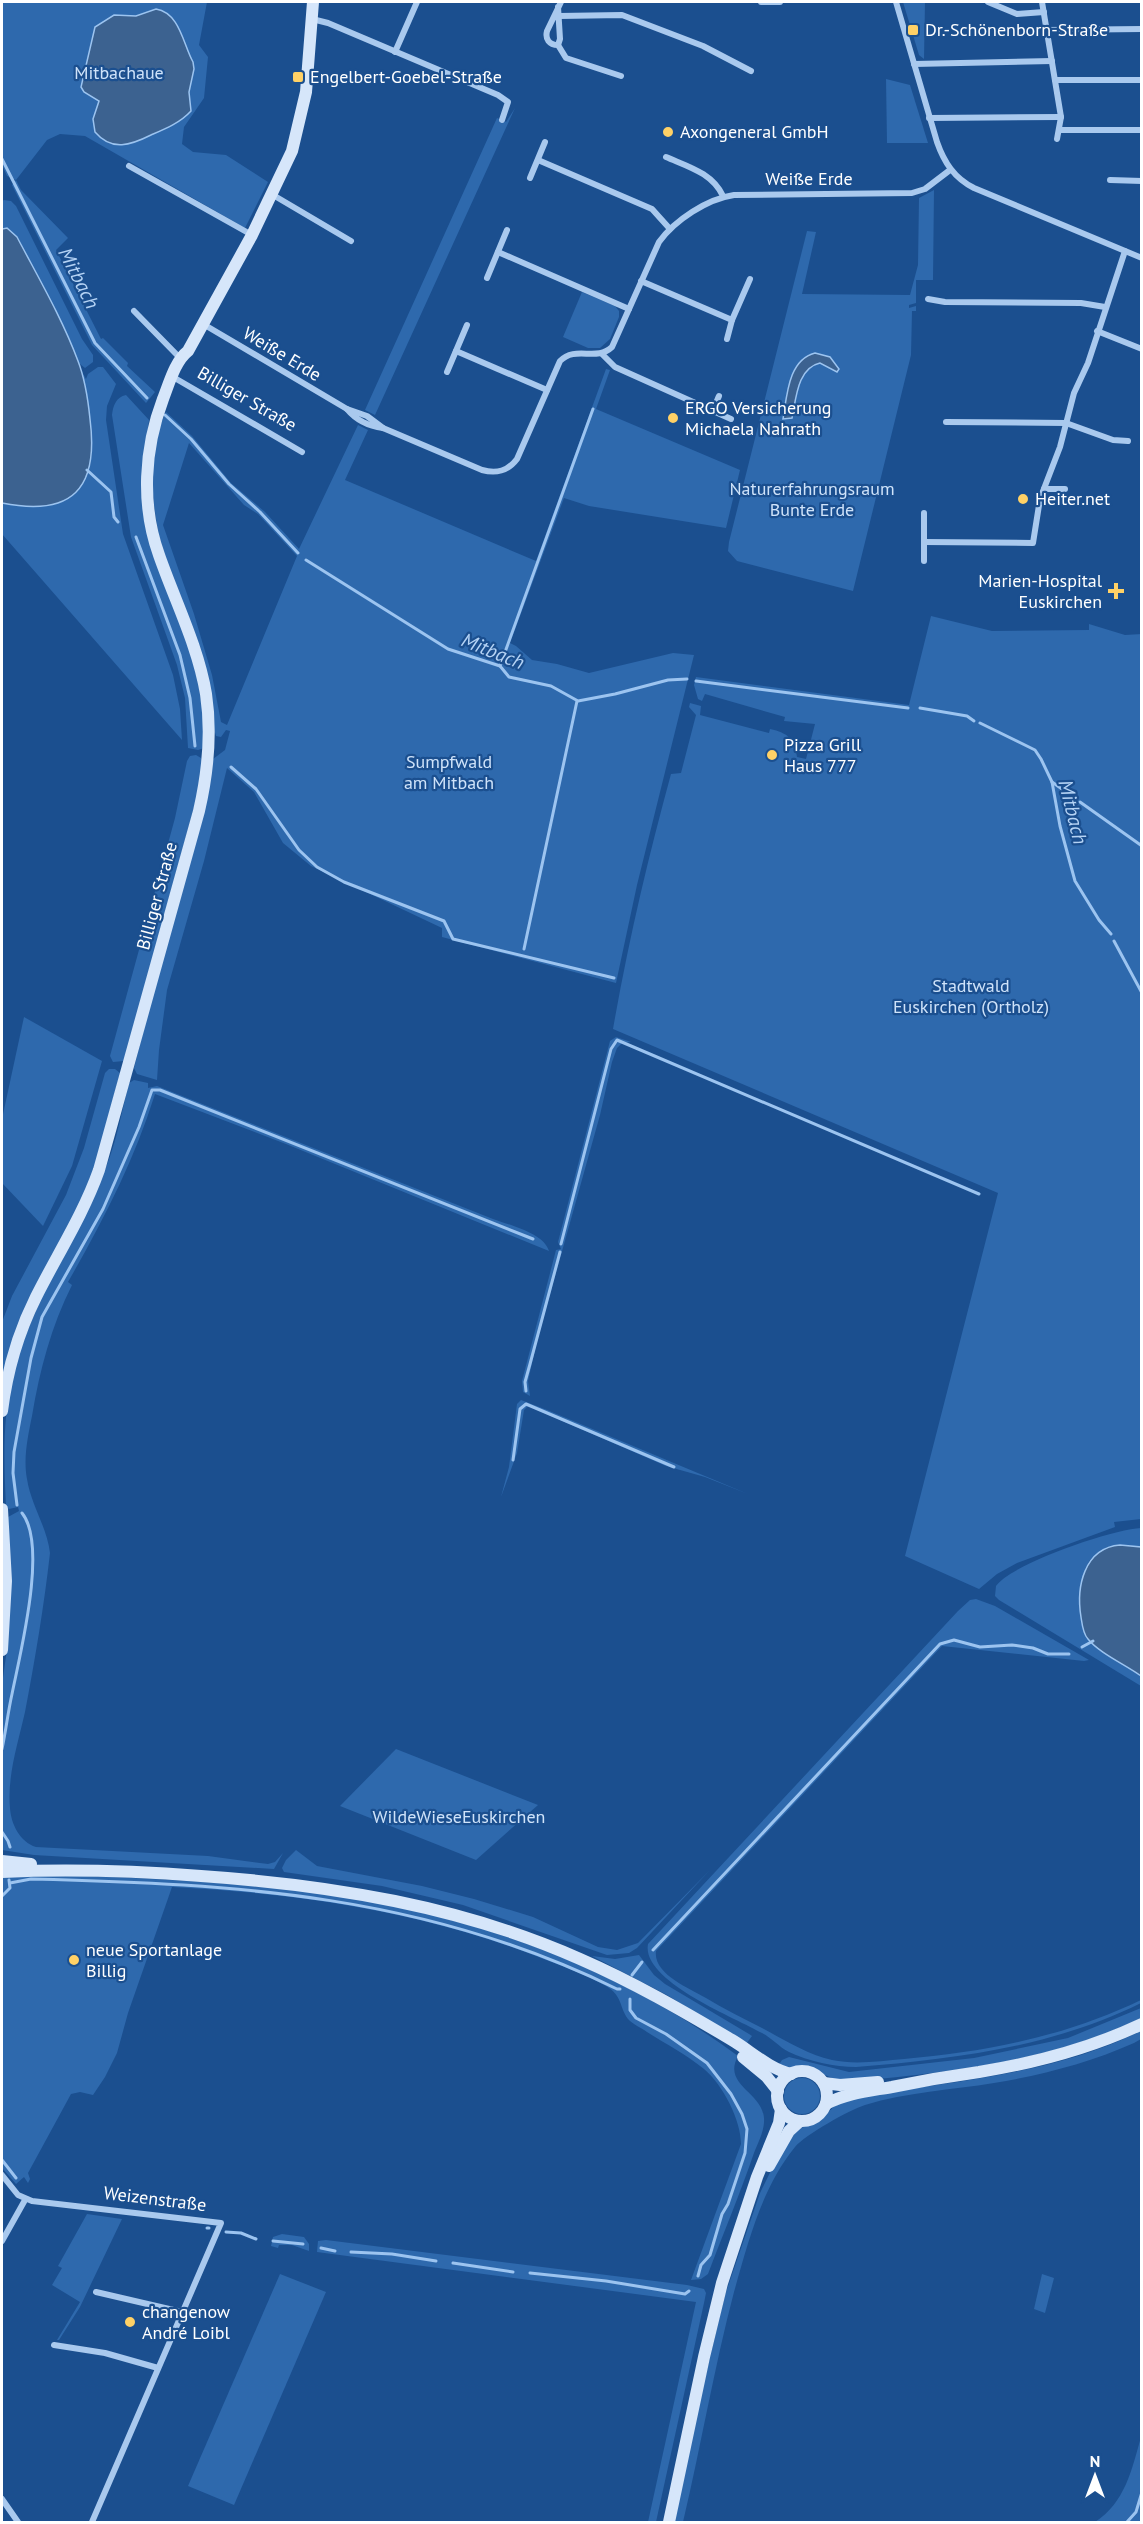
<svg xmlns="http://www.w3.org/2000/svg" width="1143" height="2524" font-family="'PT Sans',sans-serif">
  <rect width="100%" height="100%" fill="#1b4f8f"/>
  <!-- green -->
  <g fill="#2e69ad" fill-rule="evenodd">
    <path d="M2,2H207L199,45L208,57L204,98L184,127L182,144L193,152L226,155L268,182L245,228L85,136L60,134L47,140L16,180L21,190L68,238L56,250L101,339L103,338L128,363L127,366L155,392L146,403L92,345L12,185L16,180L7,176L2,165Z"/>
    <path d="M903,2H925L924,59L919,55Z"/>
    <path d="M886,79L910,85L928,143H887Z"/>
    <path d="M515,108L375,415L365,410L497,118L506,122Z"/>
    <path d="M934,190L933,280H916V303L909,305V308L916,306V311H912L911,355L853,591L737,561L728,551L729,542L807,231L816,232L802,294L910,295L918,265L919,198Z"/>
    <path d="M4,200L11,201L16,206L82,339L93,355V362L85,368L80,364L79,366L17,236L4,228L2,229V201Z"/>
    <path d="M582,292L615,306L619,311V317L610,339L600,348H588L563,337Z"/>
    <path d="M98,367H103L116,384L107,406L106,420L123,534L173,675L180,709L182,740L2,534V503C110,523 98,446 81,370L86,379L88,374Z"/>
    <path d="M606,369L610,370L596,409L740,470L726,528L589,506L564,498L510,643L516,646L532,660L557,664L589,673L673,653L694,655L637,885L616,983L442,937V928L311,866L283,843L254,792L227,768L204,861L167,990L159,1050L157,1080L137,1074L134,1068L213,759L225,750L230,731L226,730L221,737L216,736L159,536C151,495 147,450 166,412L192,436L231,483L265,512L299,549L358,425L368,430L345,480L536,561ZM189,443L244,505L258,514L297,556L227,725L221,722L212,675L194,614L163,525Z"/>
    <path d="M126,395L149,420L142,480L197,677L203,712L204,748L198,750L188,748L185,698L177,665L131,537L112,415C113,406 116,397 126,395Z"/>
    <path d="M931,616L992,631L1089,630V624L1125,635L1142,634L1141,1519L1114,1522L1115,1527L1017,1563L997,1574L979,1589L905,1556L998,1193L613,1029C628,943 648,858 671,774L681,773L696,715L689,707L690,703L701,706L700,715L769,733L770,729C788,733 795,739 797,757L806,759L815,724L784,721L785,717L705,694L702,701L698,699L694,685L696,677L909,705Z"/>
    <path d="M196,755L201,758L203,763L196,800L124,1061L113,1062L110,1056L175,818L187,761L190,756Z"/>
    <path d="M24,1017L102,1061L72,1166L43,1226L2,1183V1119Z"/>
    <path d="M616,1037L631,1042L622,1043L617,1048L612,1062L600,1115L537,1341L528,1381L530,1396L523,1392L522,1381L556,1250L561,1249L558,1242L610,1041Z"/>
    <path d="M109,1069H115L120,1073L92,1177L2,1380V1322L12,1296L66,1195L84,1148L105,1073Z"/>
    <path d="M134,1080L148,1083V1088L157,1086L493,1219C509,1225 544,1233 549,1251L286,1144L155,1094C134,1161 103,1221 68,1282L72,1285C51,1327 40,1369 32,1416C28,1436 23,1458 27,1479C31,1505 47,1527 50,1553C44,1606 35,1660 25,1712C18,1743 7,1776 10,1808C11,1824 20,1842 36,1847L208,1856L268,1864L275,1862L283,1853L274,1869L34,1855L2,1850V1685L7,1649L8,1517L19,1511L18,1507L9,1509L6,1507C4,1463 2,1419 13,1375C32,1301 77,1237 106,1167C117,1140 122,1110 129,1083Z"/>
    <path d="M521,1400L547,1410L748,1494L705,1477L666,1466L528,1406L524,1410L517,1453L501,1497L509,1467L517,1404Z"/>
    <path d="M1141,1528V1547H1107L1090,1560L1085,1569L1079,1598L1082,1624L1087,1638L1141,1676V1686L999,1600L995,1596L996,1586C1011,1564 1113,1529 1141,1528Z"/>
    <path d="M976,1599L995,1606L1089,1660L1084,1661L942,1646L656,1951C653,1974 689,1988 706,1998C724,2009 743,2018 762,2028C785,2040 806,2054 832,2060C855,2065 881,2061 904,2059C987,2052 1066,2036 1141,2000V2003C1053,2047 954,2059 856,2067C835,2067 808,2061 789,2052C779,2047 772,2038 762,2033C736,2018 641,1981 648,1944L958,1611L970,1600Z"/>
    <path d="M396,1749L538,1805L476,1860L340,1806Z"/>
    <path d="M296,1850L317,1866L422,1886L474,1899L533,1917L598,1947L617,1950L638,1943L710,1870L637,1948L629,1953L607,1955L463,1905L382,1886L284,1872L282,1868L286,1860Z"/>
    <path d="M42,1874C146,1879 251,1881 355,1899C492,1922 626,1973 738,2056C722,2085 762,2092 764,2118C765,2130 758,2143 754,2153C740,2194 723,2234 708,2274L701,2279L691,2280L741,2144C741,2120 723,2085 704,2069C687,2055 666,2044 647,2032C642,2028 632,2024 628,2019C619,2007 623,1996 606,1986C585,1974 559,1965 536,1956C420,1911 295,1893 172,1887L128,2013L117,2053L105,2077L93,2095L80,2092L71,2094L28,2173L30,2179L28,2183L24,2177L16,2184L2,2168V1875Z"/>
    <path d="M639,1955L654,1975L665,1984L749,2034L752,2036L746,2044L667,1995L592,1956L615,1959Z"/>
    <path d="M1141,2008V2018C1054,2060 954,2072 858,2081H839L804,2066L791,2068L778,2066L782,2060L789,2057L849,2072L974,2058L1068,2038Z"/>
    <path d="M1141,2031V2039L1134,2043C1089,2063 1042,2075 994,2083C952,2090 907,2092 865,2105C849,2110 805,2135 795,2147C762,2187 748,2243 734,2292C714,2368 701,2446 683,2522H674L698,2408L725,2295L760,2193L780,2152L793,2134L801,2128L820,2121L836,2104L860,2096C955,2081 1054,2074 1141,2031Z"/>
    <circle cx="802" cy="2096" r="18"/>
    <path d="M87,2214L122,2219L80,2307L59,2340H57L80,2302L52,2285L62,2268L58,2266Z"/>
    <path d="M282,2234L304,2237L309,2244V2251L292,2245H279L278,2248L271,2246L273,2237Z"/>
    <path d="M326,2240L687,2285L704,2289L706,2293L704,2303L656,2522H648L696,2302L317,2252L318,2241Z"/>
    <path d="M280,2274L326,2292L234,2505L188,2486Z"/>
    <path d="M1042,2274L1054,2278L1045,2313L1034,2309Z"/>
    <path d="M1141,2437V2519L1139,2522H1095C1125,2503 1132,2469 1141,2437Z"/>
  </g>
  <!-- water -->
  <g fill="#3c6290" stroke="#9cc4f0" stroke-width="1.5">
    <path d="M156,9C180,13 183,44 193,62L194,69L189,92L191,111C180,123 165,129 151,135C131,145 112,152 95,132L93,119L99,101L84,92L81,87L95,27L114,15L136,16Z"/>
    <path d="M7,228L17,237C38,277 62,318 78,361C85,379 88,399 90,419C99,489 72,517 2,503V229Z"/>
    <path d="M815,353L830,357L839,369L837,372L820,363C797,368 796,400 792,418L783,419C787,396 788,360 815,353Z"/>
    <path d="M1120,1545L1141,1547V1676C1126,1665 1099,1653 1088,1639C1083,1634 1082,1624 1081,1617C1076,1587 1084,1548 1120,1545Z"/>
  </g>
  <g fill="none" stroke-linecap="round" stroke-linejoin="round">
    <!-- stream -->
    <g stroke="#9cc4f0" stroke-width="3">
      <path d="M2,159L95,343L147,398"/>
      <path d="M165,415L191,439L229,484L260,512L298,553"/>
      <path d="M87,470L111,492L114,517L118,522"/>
      <path d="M136,537L180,655L190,698L195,746"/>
      <path d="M306,560L448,649L500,666L509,677L551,686L578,701L615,694L668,680L687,679"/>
      <path d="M500,666L593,409"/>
      <path d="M696,681L908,708"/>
      <path d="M920,708L967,716L974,721"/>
      <path d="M980,723L1035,750L1041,759L1052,782L1060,826L1075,881L1099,920L1111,934"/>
      <path d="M231,767L256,789L299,850L317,867L344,882L444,921L453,939L614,978"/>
      <path d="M1052,782L1072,796"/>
      <path d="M1080,802L1142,846"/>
      <path d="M1114,941L1142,993"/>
      <path d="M524,949L577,701"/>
      <path d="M561,1244L611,1049L617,1040L979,1194"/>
      <path d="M526,1391L525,1382L530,1364L560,1252"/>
      <path d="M513,1460L520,1409L526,1404L674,1467"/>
      <path d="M17,1505L13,1473L14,1452L31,1358L42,1317L103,1209L139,1127L152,1090H160L533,1239"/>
      <path d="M1082,1647L1093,1641"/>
      <path d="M2,1749C6,1730 8,1712 12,1694C20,1654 48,1545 22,1513"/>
      <path d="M2,1832L8,1841L10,1847"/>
      <path d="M10,1883L31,1879C239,1884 426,1895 617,1989H620"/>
      <path d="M2,1896L10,1888L9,1880"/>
      <path d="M653,1950L940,1644L954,1640L980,1647L1012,1645L1033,1648L1048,1654H1069"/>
      <path d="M632,1975L642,1962"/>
      <path d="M630,1999V2010L636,2018L666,2034L707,2063L731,2094L742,2114L747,2129L745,2153L728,2204L722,2214L710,2255L701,2265L698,2276"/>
      <path d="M2,2160L16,2178"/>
      <path d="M207,2228H209"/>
      <path d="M226,2232L241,2233L256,2239"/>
      <path d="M273,2241L303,2244"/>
      <path d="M321,2248L335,2251"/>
      <path d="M351,2252L392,2254L436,2261"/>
      <path d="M453,2263L513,2272"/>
      <path d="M530,2273L606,2281L685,2294L689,2291"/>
      <path d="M1127,2522L1136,2512L1142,2492"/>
    </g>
    <!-- street -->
    <g stroke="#a9c9ee" stroke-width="6">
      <path d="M761,2H780"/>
      <path d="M896,2L937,142C944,162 954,178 974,188L1142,258"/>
      <path d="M988,2L1017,14L1044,12"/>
      <path d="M1042,2L1061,117L1057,139"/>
      <path d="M558,7L560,39L558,45C549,45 545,39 547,31L561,2"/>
      <path d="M559,16L622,15L703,46L751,71"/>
      <path d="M312,19L328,23L498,95L508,102L502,120"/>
      <path d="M1047,30L1142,29"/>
      <path d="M558,45L566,58L621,76"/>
      <path d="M395,52L417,2"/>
      <path d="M914,64L1052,61"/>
      <path d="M1055,80H1142"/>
      <path d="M929,118L1061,117"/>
      <path d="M1060,130H1142"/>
      <path d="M666,157C689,167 712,173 723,196"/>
      <path d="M538,160L652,209L670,229"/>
      <path d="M129,166L252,235"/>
      <path d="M530,178L545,142"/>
      <path d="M1110,180L1142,181"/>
      <path d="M273,195L351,241"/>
      <path d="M498,252L629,309"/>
      <path d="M487,278L507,230"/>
      <path d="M641,281L732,320"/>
      <path d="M928,299L945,302L1081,303L1105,307"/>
      <path d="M134,311L180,358"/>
      <path d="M203,324L347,409C357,421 368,426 383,428L482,470C497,474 508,471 517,459L560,361C576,345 596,362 612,347L659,242C675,220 707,199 734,195L912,193L925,189L950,170"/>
      <path d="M1097,331L1142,349"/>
      <path d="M727,339L732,320L750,279"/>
      <path d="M456,351L547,390"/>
      <path d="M602,354L615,367L731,419"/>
      <path d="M447,372L467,325"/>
      <path d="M173,377L302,452"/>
      <path d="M347,409L367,416L383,428"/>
      <path d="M713,410L719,396"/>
      <path d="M946,422L1066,423L1113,440L1128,441"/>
      <path d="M1044,489H1065"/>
      <path d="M924,542L1033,543L1040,499L1060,447L1074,393L1088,363L1125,251"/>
      <path d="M924,561V513"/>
      <path d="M2,2175L18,2195L32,2201L221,2223L92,2522"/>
      <path d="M2,2241L25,2200"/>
      <path d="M96,2292L182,2312"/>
      <path d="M54,2345L105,2353L158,2368"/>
      <path d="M2,2499L18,2522"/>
    </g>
    <!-- secondary -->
    <g stroke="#d6e6fa" stroke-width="12">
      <path d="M2,1411C7,1371 18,1333 36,1297C57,1255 83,1215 99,1170L199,811C208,772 212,734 206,694C198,646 175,601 159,555C141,505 144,449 163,399C169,384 175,361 188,351L252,235L292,151L306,92L313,2"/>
      <path d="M2,1509L6,1581L2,1650"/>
      <path d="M2,1861L31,1864"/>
      <path d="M2,1872C68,1869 135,1871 201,1876C331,1885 461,1906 580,1959C633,1982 683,2011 732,2040C752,2052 768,2068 791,2074"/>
      <path d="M743,2057L766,2076L778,2091"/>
      <circle cx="802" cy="2096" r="25"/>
      <path d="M824,2083L840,2085L878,2082"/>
      <path d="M826,2104C846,2093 870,2091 892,2087C921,2081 950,2076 979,2072C1035,2063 1089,2049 1142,2024"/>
      <path d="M769,2166L789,2131L800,2121"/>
      <path d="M669,2522L704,2357L722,2283L757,2177L779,2123L781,2109"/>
    </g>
  </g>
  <!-- markers -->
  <g fill="#ffd166" stroke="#1b4f8f" stroke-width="2">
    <rect x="907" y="24" width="12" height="12" rx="3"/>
    <rect x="292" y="71" width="12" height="12" rx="3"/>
    <circle cx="668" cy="132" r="6"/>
    <circle cx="673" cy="418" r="6"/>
    <circle cx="1023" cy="499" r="6"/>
    <path d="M1113 582h6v6h6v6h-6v6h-6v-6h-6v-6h6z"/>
    <circle cx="772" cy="755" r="6"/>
    <circle cx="74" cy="1960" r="6"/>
    <circle cx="130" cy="2322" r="6"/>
  </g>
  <g text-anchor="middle" stroke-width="4.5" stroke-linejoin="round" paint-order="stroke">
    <!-- poi labels -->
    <g font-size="18" fill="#fff" stroke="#1b4f8f" text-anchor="start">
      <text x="925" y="36">Dr.-Schönenborn-Straße</text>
      <text x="310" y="83">Engelbert-Goebel-Straße</text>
      <text x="680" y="138">Axongeneral GmbH</text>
      <text x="685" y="414">ERGO Versicherung<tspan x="685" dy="21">Michaela Nahrath</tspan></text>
      <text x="1035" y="505">Heiter.net</text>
      <text x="1102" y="587" text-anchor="end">Marien-Hospital<tspan x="1102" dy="21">Euskirchen</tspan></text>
      <text x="784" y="751">Pizza Grill<tspan x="784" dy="21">Haus 777</tspan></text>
      <text x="86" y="1956">neue Sportanlage<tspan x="86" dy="21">Billig</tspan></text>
      <text x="142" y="2318">changenow<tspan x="142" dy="21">André Loibl</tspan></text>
    </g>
    <!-- park labels -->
    <g font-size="18" fill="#cfe3fa" stroke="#1b4f8f">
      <text x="119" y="79">Mitbachaue</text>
      <text x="812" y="495">Naturerfahrungsraum<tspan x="812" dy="21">Bunte Erde</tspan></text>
      <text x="449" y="768">Sumpfwald<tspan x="449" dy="21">am Mitbach</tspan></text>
      <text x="971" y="992">Stadtwald<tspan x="971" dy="21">Euskirchen (Ortholz)</tspan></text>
      <text x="459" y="1823">WildeWieseEuskirchen</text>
    </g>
    <!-- street labels -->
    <g font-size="18" fill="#fff" stroke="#1b4f8f">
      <text x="809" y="185">Weiße Erde</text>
      <text transform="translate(282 354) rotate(31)" y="6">Weiße Erde</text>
      <text transform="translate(247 399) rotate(30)" y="6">Billiger Straße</text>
      <text transform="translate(157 896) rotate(-75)" y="6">Billiger Straße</text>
      <text transform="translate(155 2199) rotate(7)" y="6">Weizenstraße</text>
    </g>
    <!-- water labels -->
    <g font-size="20" font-style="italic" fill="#b5d3f5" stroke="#1b4f8f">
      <text transform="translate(79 278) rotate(63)" y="7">Mitbach</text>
      <text transform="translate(493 651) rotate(22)" y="7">Mitbach</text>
      <text transform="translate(1073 812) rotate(76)" y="7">Mitbach</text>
    </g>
  </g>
  <!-- border -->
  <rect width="1143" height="2524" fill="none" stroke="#ffffff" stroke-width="6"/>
  <!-- north arrow -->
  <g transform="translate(1095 2476)" stroke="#1b4f8f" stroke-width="4.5" paint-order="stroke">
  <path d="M0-4.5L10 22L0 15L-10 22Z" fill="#ffffff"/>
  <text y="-9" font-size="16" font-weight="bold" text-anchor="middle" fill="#ffffff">N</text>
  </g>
</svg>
